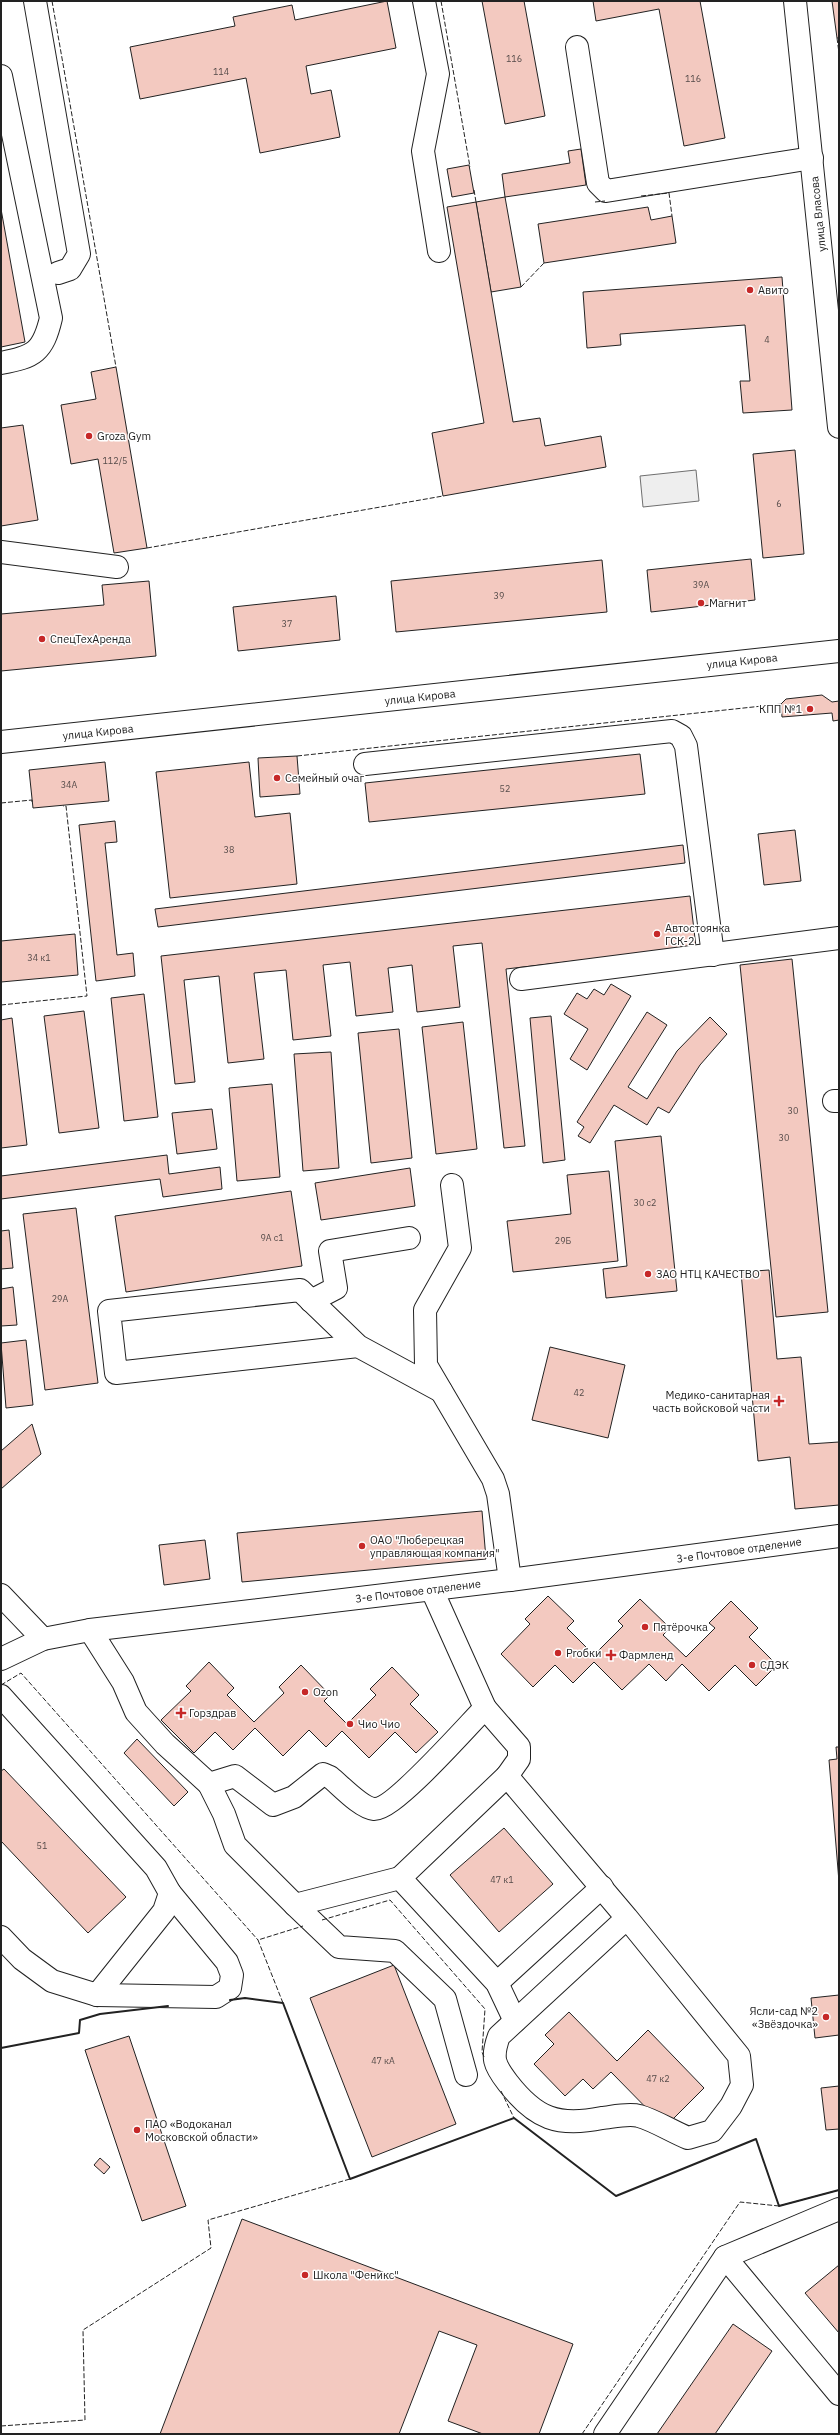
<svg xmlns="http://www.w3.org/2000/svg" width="840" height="2435" font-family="'IBM Plex Sans',sans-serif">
  <rect width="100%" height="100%" fill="#fff"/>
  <!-- green -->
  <path fill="#eee" stroke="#6f6f6f" d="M696,470L699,501L643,507L640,476Z"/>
  <!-- building -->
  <g fill="#f3c9c0" stroke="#222">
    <path d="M387,1L396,48L306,66L311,94L331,90L340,137L260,153L246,78L140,99L130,47L235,26L233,17L292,5L295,20Z"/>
    <path d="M482,1H524L545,116L505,124Z"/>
    <path d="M593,1H700L725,138L684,146L659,9L596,21Z"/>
    <path d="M832,1H839V38H837Z"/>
    <path d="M581,149L586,185L505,197L502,174L570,163L568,151Z"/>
    <path d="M469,165L474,193L452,197L447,169Z"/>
    <path d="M505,197L521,287L491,292L476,202Z"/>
    <path d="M476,202L513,422L540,418L545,446L601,436L606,467L443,496L432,433L484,423L447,207Z"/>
    <path d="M648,207L651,220L672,216L676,243L544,263L538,224Z"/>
    <path d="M1,209L25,342L1,347Z"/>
    <path d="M782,277L792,410L743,413L740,381H750L745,325L620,334L621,345L587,348L583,292Z"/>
    <path d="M116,367L147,548L114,553L98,459L71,464L61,405L96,399L91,372Z"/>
    <path d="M23,425L38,520L1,526V428Z"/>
    <path d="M795,450L804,554L763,558L753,454Z"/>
    <path d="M751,559L755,600L651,612L647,570Z"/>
    <path d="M602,560L607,612L396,632L391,581Z"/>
    <path d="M149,581L156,656L1,671V614L104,605L102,585Z"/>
    <path d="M336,596L340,640L238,651L233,607Z"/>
    <path d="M822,695L832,702L839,701V720L833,721L832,713L782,717L781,704L786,699Z"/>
    <path d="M640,754L645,794L369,822L365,783Z"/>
    <path d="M297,756L300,794L260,797L258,758Z"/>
    <path d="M105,762L109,801L33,808L29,770Z"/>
    <path d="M249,762L255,817L290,813L297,884L170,898L156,772Z"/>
    <path d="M115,821L117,842L105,843L117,955L133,953L135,976L96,981L79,825Z"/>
    <path d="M795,830L801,881L764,885L758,834Z"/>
    <path d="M683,845L685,863L158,927L155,909Z"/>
    <path d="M690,896L696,947L506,969L525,1146L504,1148L482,943L453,946L460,1007L417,1012L412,965L388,968L393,1012L356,1016L350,962L323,965L331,1036L293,1040L286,970L254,973L264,1059L228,1063L219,976L184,980L195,1082L175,1084L161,956Z"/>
    <path d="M75,934L78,975L1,982V941Z"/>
    <path d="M792,959L828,1312L776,1317L740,965Z"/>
    <path d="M611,984L631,996L587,1070L570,1059L588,1029L564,1014L577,993L587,999L594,989L604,995Z"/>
    <path d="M144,994L158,1117L124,1121L111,998Z"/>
    <path d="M84,1011L99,1128L59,1133L44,1016Z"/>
    <path d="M647,1012L667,1025L628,1087L647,1099L677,1051L710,1017L727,1034L700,1065L669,1113L658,1107L647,1125L614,1105L590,1143L578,1136L584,1127L577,1122Z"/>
    <path d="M551,1016L565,1160L543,1163L530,1018Z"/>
    <path d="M12,1018L27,1145L1,1148V1020Z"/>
    <path d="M463,1022L477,1149L436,1154L422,1027Z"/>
    <path d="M399,1029L412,1158L371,1163L358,1033Z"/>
    <path d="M331,1052L339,1168L303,1171L294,1054Z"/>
    <path d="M272,1084L280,1177L237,1181L229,1088Z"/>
    <path d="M212,1109L217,1149L177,1154L172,1113Z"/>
    <path d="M661,1136L677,1291L606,1298L603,1269L627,1266L615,1141Z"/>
    <path d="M167,1155L169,1174L220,1167L222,1189L163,1197L160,1179L1,1199V1176Z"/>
    <path d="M410,1168L415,1206L321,1220L315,1183Z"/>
    <path d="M609,1171L618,1261L513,1272L507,1221L571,1214L567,1175Z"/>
    <path d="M291,1191L302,1266L126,1292L115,1216Z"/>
    <path d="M76,1208L98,1383L45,1390L23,1214Z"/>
    <path d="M9,1230L13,1268L1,1269V1231Z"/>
    <path d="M769,1270L777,1359L801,1357L809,1444L839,1442V1505L795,1509L790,1457L758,1461L741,1272Z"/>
    <path d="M13,1287L17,1325L1,1326V1289Z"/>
    <path d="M26,1340L33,1405L6,1408L1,1343Z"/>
    <path d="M550,1347L625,1365L608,1438L532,1420Z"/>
    <path d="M32,1424L41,1454L1,1489V1451Z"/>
    <path d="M482,1511L486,1559L242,1582L237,1533Z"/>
    <path d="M205,1540L210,1579L164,1585L159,1545Z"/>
    <path d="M548,1596L574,1621L567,1628L594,1655L623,1626L618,1621L640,1599L670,1628L663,1635L686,1657L715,1628L709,1623L731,1601L758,1628L749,1637L777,1665L756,1686L735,1665L709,1691L682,1664L666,1681L649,1664L622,1690L594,1662L573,1683L555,1665L533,1687L501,1654L530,1624L525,1619Z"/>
    <path d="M209,1662L234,1688L227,1695L254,1722L284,1693L279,1687L301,1665L330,1695L324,1701L347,1724L376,1695L370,1689L392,1667L419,1695L410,1704L438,1732L416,1753L395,1732L369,1758L342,1731L326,1747L309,1730L283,1756L255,1728L233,1750L215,1732L194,1753L161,1720L191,1691L186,1686Z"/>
    <path d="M137,1739L188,1792L174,1806L124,1753Z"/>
    <path d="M836,1747H839V1882L829,1760L837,1759Z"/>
    <path d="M4,1769L126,1897L88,1933L1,1841V1771Z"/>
    <path d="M504,1828L553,1884L499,1932L450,1875Z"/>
    <path d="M394,1965L456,2124L372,2157L310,1998Z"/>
    <path d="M839,1995V2035L815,2038L811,1998Z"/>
    <path d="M569,2012L617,2061L648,2030L704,2088L665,2127L611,2072L593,2089L583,2079L565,2096L534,2064L554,2044L545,2035Z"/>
    <path d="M129,2036L186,2206L142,2221L85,2050Z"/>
    <path d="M839,2086V2129L826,2130L821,2088Z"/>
    <path d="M100,2158L110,2167L104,2174L94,2165Z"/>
    <path d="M242,2219L573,2344L539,2434H483L448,2421L477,2345L439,2331L399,2434H160Z"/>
    <path d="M839,2265V2333L805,2293Z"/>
    <path d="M733,2324L772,2351L715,2434H657Z"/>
  </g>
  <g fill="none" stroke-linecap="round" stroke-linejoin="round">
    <defs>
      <g id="minor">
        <path d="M35,1L79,254L70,269L58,273"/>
        <path d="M424,1L438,74L423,151L439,251"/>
        <path d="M795,1L839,427"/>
        <path d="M577,47L598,183L606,191L812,158"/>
        <path d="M1,76L51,318C43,352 34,357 1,363"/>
        <path d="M1,552L117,567"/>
        <path d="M365,764L672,731L681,736L686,746L713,955"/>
        <path d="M521,979L839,938"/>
        <path d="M834,1101H839"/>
        <path d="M452,1185L460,1248L425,1310L426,1365L493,1479L498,1494L510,1580"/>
        <path d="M311,1301L336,1288L330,1251L409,1238"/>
        <path d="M358,1346L300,1290L109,1311L116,1373L358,1346L441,1391"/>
        <path d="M432,1590L485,1708"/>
        <path d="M1,1595L43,1639"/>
        <path d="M90,1630L123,1682L136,1712L165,1744L209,1784L235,1776L273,1805L294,1797L323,1774L330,1777C340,1785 361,1808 374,1809C394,1810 468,1725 485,1708L519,1747V1759L507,1776L627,1918L499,2036C491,2058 494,2065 508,2083C536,2119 558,2127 602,2118C612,2117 629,2113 639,2116C654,2120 673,2132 688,2138L712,2131L731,2106L742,2085L739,2056L627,1918"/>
        <path d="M1,1659L43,1639L90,1630L510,1580L839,1536"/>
        <path d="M1,1696L156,1868L170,1893L164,1911L97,1995L52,1981L22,1959L1,1937"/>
        <path d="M209,1784L224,1814L235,1845L295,1905L400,1878L497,1983L515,2021"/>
        <path d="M400,1878L507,1776"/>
        <path d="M295,1905L339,1947L395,1951L445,1999L466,2075"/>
        <path d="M497,1983L602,1887"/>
        <path d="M97,1995L216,1997L230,1988L232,1975L227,1962L170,1893"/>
        <path d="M725,2257L839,2394"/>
        <path d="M605,2434L725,2257L839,2209"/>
      </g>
      <path id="major" d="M1,742L839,651"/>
    </defs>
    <!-- minor casing -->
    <use href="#minor" stroke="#222" stroke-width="24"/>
    <!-- major casing -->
    <use href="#major" stroke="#222" stroke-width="24"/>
    <!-- minor -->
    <use href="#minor" stroke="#fff" stroke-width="22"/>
    <!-- major -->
    <use href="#major" stroke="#fff" stroke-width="22"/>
    <!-- fence -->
    <g stroke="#222" stroke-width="1" stroke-dasharray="5 2" stroke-linecap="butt">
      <path d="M52,1L116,367"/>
      <path d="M441,1L470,167"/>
      <path d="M837,38L839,53"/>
      <path d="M474,190L476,202"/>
      <path d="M641,196L669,193L672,216"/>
      <path d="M595,202L605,201"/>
      <path d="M521,287L544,263"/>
      <path d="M147,548L443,496"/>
      <path d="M297,756L781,704"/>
      <path d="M1,803L32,800V803"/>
      <path d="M1,1005L87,996L66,806H63"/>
      <path d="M1,1685L21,1673L258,1940"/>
      <path d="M322,1920L390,1900L485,2009L482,2052L484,2057"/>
      <path d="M283,2003L258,1940L303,1926"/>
      <path d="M501,2091L514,2118"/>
      <path d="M1,2426L85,2420L83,2330L211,2248L208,2220L350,2179"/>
      <path d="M582,2434L740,2202L779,2206L839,2190"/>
    </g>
    <!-- wall -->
    <g stroke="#222" stroke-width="2">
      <path d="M230,2000L245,1998L283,2003L350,2179L514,2118L616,2196L756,2139L779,2206L839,2190"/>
      <path d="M1,2048L79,2033L80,2020L100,2014L168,2006"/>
    </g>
  </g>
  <!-- markers -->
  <g fill="#c62828" stroke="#fff" stroke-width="1.5">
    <circle cx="750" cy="290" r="4"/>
    <circle cx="89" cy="436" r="4"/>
    <circle cx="701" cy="603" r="4"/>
    <circle cx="42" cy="639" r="4"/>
    <circle cx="810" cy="709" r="4"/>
    <circle cx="277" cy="778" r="4"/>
    <circle cx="657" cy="934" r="4"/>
    <circle cx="648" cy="1274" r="4"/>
    <path d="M777 1395h4v4h4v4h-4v4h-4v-4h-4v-4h4z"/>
    <circle cx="362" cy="1546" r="4"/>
    <circle cx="645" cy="1627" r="4"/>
    <circle cx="558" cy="1653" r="4"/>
    <path d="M609 1649h4v4h4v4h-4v4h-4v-4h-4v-4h4z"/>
    <circle cx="752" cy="1665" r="4"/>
    <circle cx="305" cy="1692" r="4"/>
    <path d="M179 1707h4v4h4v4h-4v4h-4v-4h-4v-4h4z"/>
    <circle cx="350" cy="1724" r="4"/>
    <circle cx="826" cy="2017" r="4"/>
    <circle cx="137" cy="2130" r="4"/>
    <circle cx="305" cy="2275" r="4"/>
  </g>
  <g text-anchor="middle" stroke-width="3" stroke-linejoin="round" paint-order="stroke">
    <!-- number labels -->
    <g font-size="9" fill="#564c4a">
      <text x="514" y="62">116</text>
      <text x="221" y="75">114</text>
      <text x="693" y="82">116</text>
      <text x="767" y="343">4</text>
      <text x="115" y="464">112/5</text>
      <text x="779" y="507">6</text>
      <text x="701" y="588">39А</text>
      <text x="499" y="599">39</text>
      <text x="287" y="627">37</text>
      <text x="69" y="788">34А</text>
      <text x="505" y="792">52</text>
      <text x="229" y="853">38</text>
      <text x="39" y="961">34 к1</text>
      <text x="793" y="1114">30</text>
      <text x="784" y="1141">30</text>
      <text x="645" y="1206">30 с2</text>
      <text x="272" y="1241">9А с1</text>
      <text x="563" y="1244">29Б</text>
      <text x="60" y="1302">29А</text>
      <text x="579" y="1396">42</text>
      <text x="42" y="1849">51</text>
      <text x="502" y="1883">47 к1</text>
      <text x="383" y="2064">47 кА</text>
      <text x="658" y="2082">47 к2</text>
    </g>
    <!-- street labels -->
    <g font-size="11" fill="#222" stroke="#fff">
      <text transform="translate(818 214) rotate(-96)" y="4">улица Власова</text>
      <text transform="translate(742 661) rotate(-6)" y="4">улица Кирова</text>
      <text transform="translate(420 697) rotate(-6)" y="4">улица Кирова</text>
      <text transform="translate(98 732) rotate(-6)" y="4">улица Кирова</text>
      <text transform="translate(739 1550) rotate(-8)" y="4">3-е Почтовое отделение</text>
      <text transform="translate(418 1591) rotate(-7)" y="4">3-е Почтовое отделение</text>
    </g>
    <!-- poi labels -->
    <g font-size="11" fill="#222" stroke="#fff" text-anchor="start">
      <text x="758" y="294">Авито</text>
      <text x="97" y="440">Groza Gym</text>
      <text x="709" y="607">Магнит</text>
      <text x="50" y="643">СпецТехАренда</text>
      <text x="802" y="713" text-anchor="end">КПП №1</text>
      <text x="285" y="782">Семейный очаг</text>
      <text x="665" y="932">Автостоянка<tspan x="665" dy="13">ГСК-2</tspan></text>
      <text x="656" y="1278">ЗАО НТЦ КАЧЕСТВО</text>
      <text x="770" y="1399" text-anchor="end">Медико-санитарная<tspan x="770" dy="13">часть войсковой части</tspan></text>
      <text x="370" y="1544">ОАО "Люберецкая<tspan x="370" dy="13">управляющая компания"</tspan></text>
      <text x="653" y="1631">Пятёрочка</text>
      <text x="566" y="1657">Proбки</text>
      <text x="619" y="1659">Фармленд</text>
      <text x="760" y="1669">СДЭК</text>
      <text x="313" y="1696">Ozon</text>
      <text x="189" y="1717">Горздрав</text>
      <text x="358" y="1728">Чио Чио</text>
      <text x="818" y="2015" text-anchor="end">Ясли-сад №2<tspan x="818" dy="13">«Звёздочка»</tspan></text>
      <text x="145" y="2128">ПАО «Водоканал<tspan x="145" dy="13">Московской области»</tspan></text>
      <text x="313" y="2279">Школа "Феникс"</text>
    </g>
  </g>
  <!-- border -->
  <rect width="840" height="2435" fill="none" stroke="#222222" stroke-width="4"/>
</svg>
